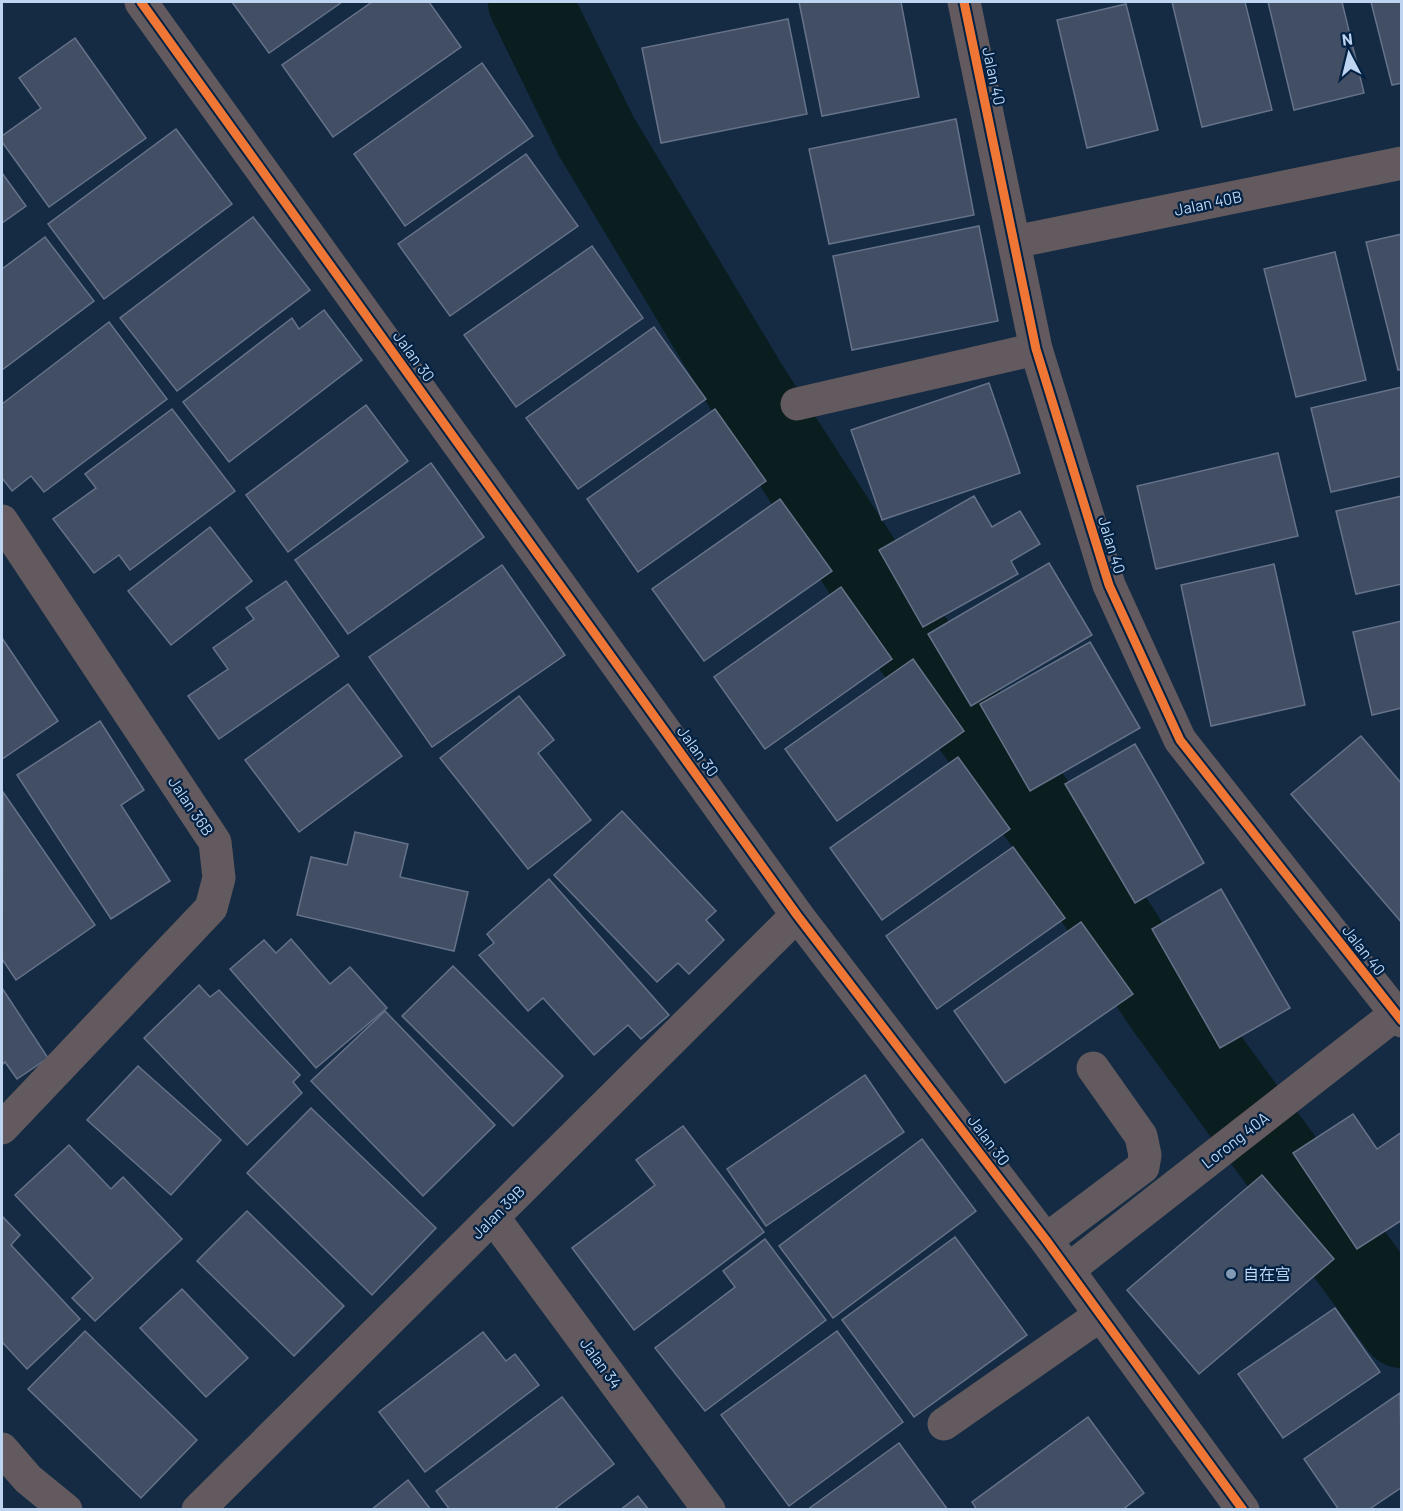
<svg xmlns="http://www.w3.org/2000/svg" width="1403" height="1511" font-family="Barlow,'Noto Sans SC',sans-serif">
  <rect width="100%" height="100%" fill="#142b43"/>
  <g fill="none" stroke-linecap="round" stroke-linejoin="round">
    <!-- river -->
    <g stroke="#0a1d1f" stroke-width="84">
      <path d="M530,2L596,136L747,388L907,636L1053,831L1164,1002L1249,1118"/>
      <path d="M1257,1128L1402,1326"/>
    </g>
  </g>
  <!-- building -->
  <g fill="#414e63" stroke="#657289" stroke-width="1.5">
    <path d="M232,2H342L269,53Z"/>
    <path d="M372,2H429L461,47L333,137L282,65Z"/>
    <path d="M799,2H901L919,97L822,116Z"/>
    <path d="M1172,2H1245L1272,110L1202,127Z"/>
    <path d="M1268,2H1342L1364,93L1294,110Z"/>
    <path d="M1371,2H1402V83L1392,85Z"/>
    <path d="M1126,4L1158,130L1087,148L1057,20Z"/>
    <path d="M788,19L807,114L661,143L642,48Z"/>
    <path d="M75,38L146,138L49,207L2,142V136L41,108L19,78Z"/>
    <path d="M482,63L533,136L405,226L354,154Z"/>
    <path d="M956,119L974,215L829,244L809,149Z"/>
    <path d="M176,129L232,204L104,299L48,224Z"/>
    <path d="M526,154L578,226L450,316L398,244Z"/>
    <path d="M2,173L26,206L2,223Z"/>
    <path d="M253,217L310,290L177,391L120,318Z"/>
    <path d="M979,226L998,321L852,350L833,256Z"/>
    <path d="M1402,234V369L1398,370L1366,242Z"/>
    <path d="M45,237L94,301L2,370V269Z"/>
    <path d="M592,246L643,318L516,407L464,335Z"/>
    <path d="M1335,252L1366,380L1296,397L1264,269Z"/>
    <path d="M324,310L362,360L229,462L183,402L292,318L299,329Z"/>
    <path d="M109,322L167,399L44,492L31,476L12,491L2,478V404Z"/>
    <path d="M654,327L706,399L578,489L526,418Z"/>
    <path d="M989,383L1020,473L882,520L851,430Z"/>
    <path d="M1402,387V476L1331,492L1311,408Z"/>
    <path d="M366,405L408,461L288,552L246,495Z"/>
    <path d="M172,409L235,491L130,570L119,555L94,573L53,519L96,488L85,474Z"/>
    <path d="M715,409L766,481L638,572L587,499Z"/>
    <path d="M1278,453L1298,536L1156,569L1137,486Z"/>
    <path d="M431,463L484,537L348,634L295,560Z"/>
    <path d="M974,496L992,527L1020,511L1040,544L1011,561L1018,574L923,627L879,550Z"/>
    <path d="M1402,496V584L1356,594L1336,511Z"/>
    <path d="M780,499L832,571L704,661L652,589Z"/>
    <path d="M210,527L252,581L171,645L128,591Z"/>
    <path d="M1049,563L1092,635L971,706L928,634Z"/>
    <path d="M1274,564L1305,705L1211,726L1181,585Z"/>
    <path d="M502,565L565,655L432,747L369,657Z"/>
    <path d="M286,581L339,656L219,739L188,696L228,669L213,648L254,619L246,608Z"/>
    <path d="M841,587L892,659L765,749L714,677Z"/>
    <path d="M1402,621V708L1372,715L1353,632Z"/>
    <path d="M2,638L58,721L2,759Z"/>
    <path d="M1090,642L1140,728L1030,791L980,704Z"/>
    <path d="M913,659L964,731L837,821L785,749Z"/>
    <path d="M348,684L402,756L299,832L245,760Z"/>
    <path d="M519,696L554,740L538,753L591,820L528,869L440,758Z"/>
    <path d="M100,721L144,790L121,805L170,881L111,919L17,775Z"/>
    <path d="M1361,736L1402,784V923L1291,794Z"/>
    <path d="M1135,744L1204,863L1135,903L1065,784Z"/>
    <path d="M958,757L1010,829L882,920L830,848Z"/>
    <path d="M3,792L95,925L16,980L2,959Z"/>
    <path d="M622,811L716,911L706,920L724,940L689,974L678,963L657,982L554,875Z"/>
    <path d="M355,832L408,844L400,877L468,892L454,951L297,915L311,857L347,865Z"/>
    <path d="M1013,847L1065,918L937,1009L886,936Z"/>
    <path d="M549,879L669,1015L641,1039L628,1025L594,1055L543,998L528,1011L479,955L494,943L487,934Z"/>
    <path d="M1221,889L1290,1008L1220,1048L1152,929Z"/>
    <path d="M1081,922L1133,994L1005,1083L954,1011Z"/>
    <path d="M291,939L330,984L350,967L387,1008L316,1068L230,969L264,940L276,953Z"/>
    <path d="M453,966L563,1076L513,1126L402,1016Z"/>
    <path d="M199,985L210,997L219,990L300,1075L293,1082L302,1093L247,1145L144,1038Z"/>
    <path d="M2,988L48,1058L17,1079L5,1062L2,1065Z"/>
    <path d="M385,1011L495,1125L423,1196L311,1081Z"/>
    <path d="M138,1066L221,1140L171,1195L87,1120Z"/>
    <path d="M865,1075L904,1132L766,1226L727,1169Z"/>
    <path d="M311,1108L436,1228L372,1295L247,1173Z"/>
    <path d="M1353,1114L1377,1149L1402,1132V1220L1357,1249L1293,1153Z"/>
    <path d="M683,1126L764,1232L634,1330L572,1248L655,1185L636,1160Z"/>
    <path d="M922,1139L976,1211L833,1318L779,1246Z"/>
    <path d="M69,1145L111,1189L123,1177L182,1239L95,1321L72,1298L93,1278L15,1195Z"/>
    <path d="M1262,1175L1334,1259L1199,1374L1127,1290Z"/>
    <path d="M247,1211L344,1306L294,1356L197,1261Z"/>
    <path d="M2,1216L20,1235L11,1245L80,1319L27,1369L2,1342Z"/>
    <path d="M955,1237L1027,1335L914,1417L842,1320Z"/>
    <path d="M765,1239L826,1320L705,1411L655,1348L735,1287L723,1271Z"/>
    <path d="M182,1289L248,1358L206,1397L140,1328Z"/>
    <path d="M1335,1308L1380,1372L1283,1438L1238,1374Z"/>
    <path d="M85,1331L197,1440L141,1498L28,1389Z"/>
    <path d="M837,1331L903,1422L789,1506L721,1415Z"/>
    <path d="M483,1332L506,1361L515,1354L539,1385L425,1472L379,1412Z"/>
    <path d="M1400,1393L1402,1487L1368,1510H1339L1304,1459Z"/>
    <path d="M562,1397L614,1464L553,1510H450L436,1491Z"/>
    <path d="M1088,1417L1144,1493L1122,1510H977L972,1502Z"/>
    <path d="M899,1443L948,1510H807Z"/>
    <path d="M408,1480L431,1510H371Z"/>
    <path d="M638,1496L649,1510H620Z"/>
  </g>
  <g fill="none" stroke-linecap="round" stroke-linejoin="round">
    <!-- minor -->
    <g stroke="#625a5e" stroke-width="33">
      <path d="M141,2L797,915L1046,1240L1243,1510"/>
      <path d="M964,2L1036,349L1109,585L1180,740L1402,1021"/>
      <path d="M1014,242L1402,163"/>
      <path d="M797,404L1036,349"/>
      <path d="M2,521L215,842L219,878L211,908L2,1128"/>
      <path d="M493,1217L709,1510"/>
      <path d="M1046,1240L1143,1167L1145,1155L1141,1136L1093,1068"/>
      <path d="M1068,1270L1402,1009"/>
      <path d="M944,1424L1086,1325L1102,1317"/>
      <path d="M2,1449L28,1479L66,1510"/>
      <path d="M198,1510L797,915"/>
    </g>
    <defs>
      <g id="cycleway">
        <path d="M141,2L797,915L1046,1240L1243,1510"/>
        <path d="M964,2L1036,349L1109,585L1180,740L1402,1021"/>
      </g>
    </defs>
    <!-- cycleway casing -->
    <use href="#cycleway" stroke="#022143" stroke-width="13"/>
    <!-- cycleway -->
    <use href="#cycleway" stroke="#f07635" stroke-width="9"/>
  </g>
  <!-- markers -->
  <circle fill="#829ab4" stroke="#022143" stroke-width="2" cx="1231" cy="1274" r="6"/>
  <g text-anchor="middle" stroke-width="4.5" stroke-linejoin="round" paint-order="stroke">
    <!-- street labels -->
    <g font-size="16" fill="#bed5f1" stroke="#022143">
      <text transform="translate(994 76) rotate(78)" y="6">Jalan 40</text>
      <text transform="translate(1208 203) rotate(-12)" y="6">Jalan 40B</text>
      <text transform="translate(414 356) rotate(54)" y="6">Jalan 30</text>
      <text transform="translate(1112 545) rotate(73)" y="6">Jalan 40</text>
      <text transform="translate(698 751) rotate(54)" y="6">Jalan 30</text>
      <text transform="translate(191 806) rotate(56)" y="6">Jalan 36B</text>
      <text transform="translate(1364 950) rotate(52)" y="6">Jalan 40</text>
      <text transform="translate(989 1140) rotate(53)" y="6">Jalan 30</text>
      <text transform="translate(1235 1140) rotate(-38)" y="6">Lorong 40A</text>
      <text transform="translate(498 1212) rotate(-45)" y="6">Jalan 39B</text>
      <text transform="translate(601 1363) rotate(54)" y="6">Jalan 34</text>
    </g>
    <!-- poi labels -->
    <g font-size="16" fill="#bed5f1" stroke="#022143" text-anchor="start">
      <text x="1243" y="1280">自在宫</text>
    </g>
  </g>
  <!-- border -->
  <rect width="1403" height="1511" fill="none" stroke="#bed5f1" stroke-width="6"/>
  <!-- north arrow -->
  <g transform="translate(1349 54) rotate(353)" stroke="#022143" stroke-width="4.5" paint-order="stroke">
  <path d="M0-4.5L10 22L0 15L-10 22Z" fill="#bed5f1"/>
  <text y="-9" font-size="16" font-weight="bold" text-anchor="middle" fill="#bed5f1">N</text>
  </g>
</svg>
